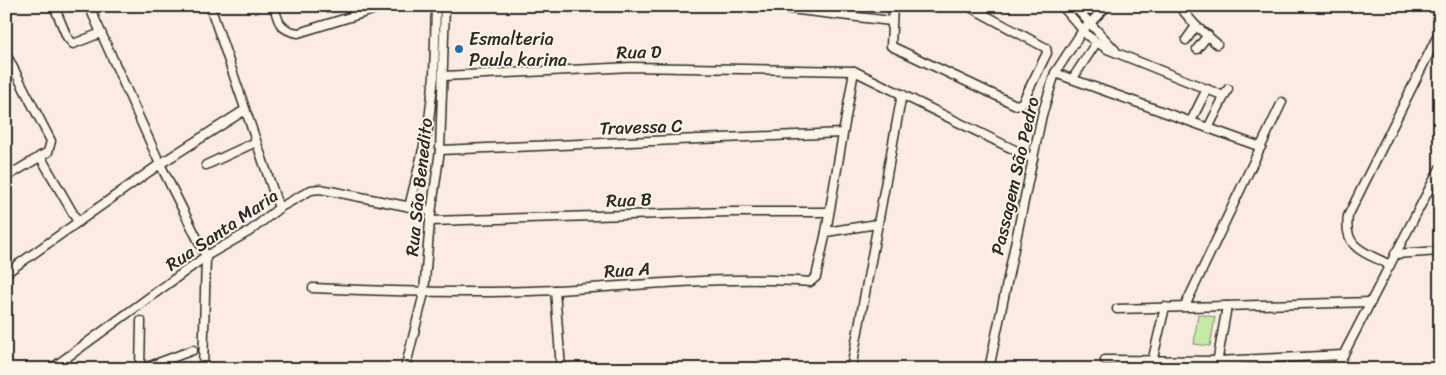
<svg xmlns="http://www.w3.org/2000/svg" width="1446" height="375" font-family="Sriracha,sans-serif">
  <rect width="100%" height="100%" fill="#fbebe3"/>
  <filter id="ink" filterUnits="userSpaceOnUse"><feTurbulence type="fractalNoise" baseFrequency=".02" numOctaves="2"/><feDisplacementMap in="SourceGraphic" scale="10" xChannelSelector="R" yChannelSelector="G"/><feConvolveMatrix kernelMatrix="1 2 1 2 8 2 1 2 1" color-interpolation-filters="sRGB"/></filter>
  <g filter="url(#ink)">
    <!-- green -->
    <path fill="#c4eba6" stroke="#788b68" d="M1198,314L1215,317L1210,346L1194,344Z"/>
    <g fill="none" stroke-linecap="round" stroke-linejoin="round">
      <defs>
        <g id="minor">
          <path d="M54,6L67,37L73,44L101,33"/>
          <path d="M89,6L160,164L206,256L203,369"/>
          <path d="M210,6L279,208"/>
          <path d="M274,6C278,22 280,30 298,33L386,6"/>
          <path d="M765,6L891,21"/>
          <path d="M893,6L891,46L1016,105L1022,103L1047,53L1046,48L968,6"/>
          <path d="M1062,6L1088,36L1107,49L1224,96"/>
          <path d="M1074,6L1115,50"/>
          <path d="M1179,6L1196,26L1217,44"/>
          <path d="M1186,40L1196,26"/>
          <path d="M1197,49L1208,35"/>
          <path d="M6,54L51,141L48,152L6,177"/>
          <path d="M1055,73L1261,147"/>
          <path d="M444,76L632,67L854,71L1033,159"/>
          <path d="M1073,78L1096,43"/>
          <path d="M1191,121L1207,89"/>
          <path d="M1208,128L1228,89"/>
          <path d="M440,150L842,133"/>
          <path d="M40,156L78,222"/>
          <path d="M206,165L256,142"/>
          <path d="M409,207L428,129L434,76L436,6"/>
          <path d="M430,221L730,212H828"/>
          <path d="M826,232L877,224"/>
          <path d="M1395,254L1440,251"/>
          <path d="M1390,265C1365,252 1343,249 1348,216L1440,31"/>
          <path d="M6,273L160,164L245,110"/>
          <path d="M313,288C394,292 474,294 556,290C641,286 725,275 810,282L816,277L826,232L854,71"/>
          <path d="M555,290L561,369"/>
          <path d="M1185,306L1282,102"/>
          <path d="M1117,309L1371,302"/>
          <path d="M1105,360L1218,361L1343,355"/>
          <path d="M1152,362L1165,307"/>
          <path d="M51,369L206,256L250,231L279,208L311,190L320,189L431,211"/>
          <path d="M140,369L141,321"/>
          <path d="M142,369L193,350"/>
          <path d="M405,369L424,293L430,221L440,150L445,6"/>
          <path d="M851,369L902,94"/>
          <path d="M989,369L1042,115L1055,73L1083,30L1107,6"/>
          <path d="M1216,369L1227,306"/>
          <path d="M1336,369L1440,168"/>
        </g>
      </defs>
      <!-- minor casing -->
      <use href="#minor" stroke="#2b2b2b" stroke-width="11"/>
      <!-- minor -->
      <use href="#minor" stroke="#fcf5e5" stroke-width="8"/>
    </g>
  </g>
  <!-- markers -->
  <circle fill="#1f6fb2" stroke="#fcf5e5" stroke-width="2" cx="459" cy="49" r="5"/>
  <g text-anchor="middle" stroke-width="4" stroke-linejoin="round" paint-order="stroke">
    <!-- poi labels -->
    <g font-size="18" fill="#2b2b2b" stroke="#fcf5e5" text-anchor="start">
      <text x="469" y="45">Esmalteria<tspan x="469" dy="21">Paula karina</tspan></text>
    </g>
    <!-- street labels -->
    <g font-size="18" fill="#2b2b2b" stroke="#fcf5e5">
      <text transform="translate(639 52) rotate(-1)" y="6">Rua D</text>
      <text transform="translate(641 127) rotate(-2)" y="6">Travessa C</text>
      <text transform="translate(1015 176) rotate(-77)" y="6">Passagem São Pedro</text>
      <text transform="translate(419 187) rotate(-84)" y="6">Rua São Benedito</text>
      <text transform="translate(629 200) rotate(-2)" y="6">Rua B</text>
      <text transform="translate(222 230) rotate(-34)" y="6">Rua Santa Maria</text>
      <text transform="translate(627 270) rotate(-4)" y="6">Rua A</text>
    </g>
  </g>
  <!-- margin -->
  <rect width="1446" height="375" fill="none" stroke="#fcf5e5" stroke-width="25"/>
  <rect x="12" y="12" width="1421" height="350" fill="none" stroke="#2b2b2b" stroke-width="2" filter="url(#ink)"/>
</svg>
